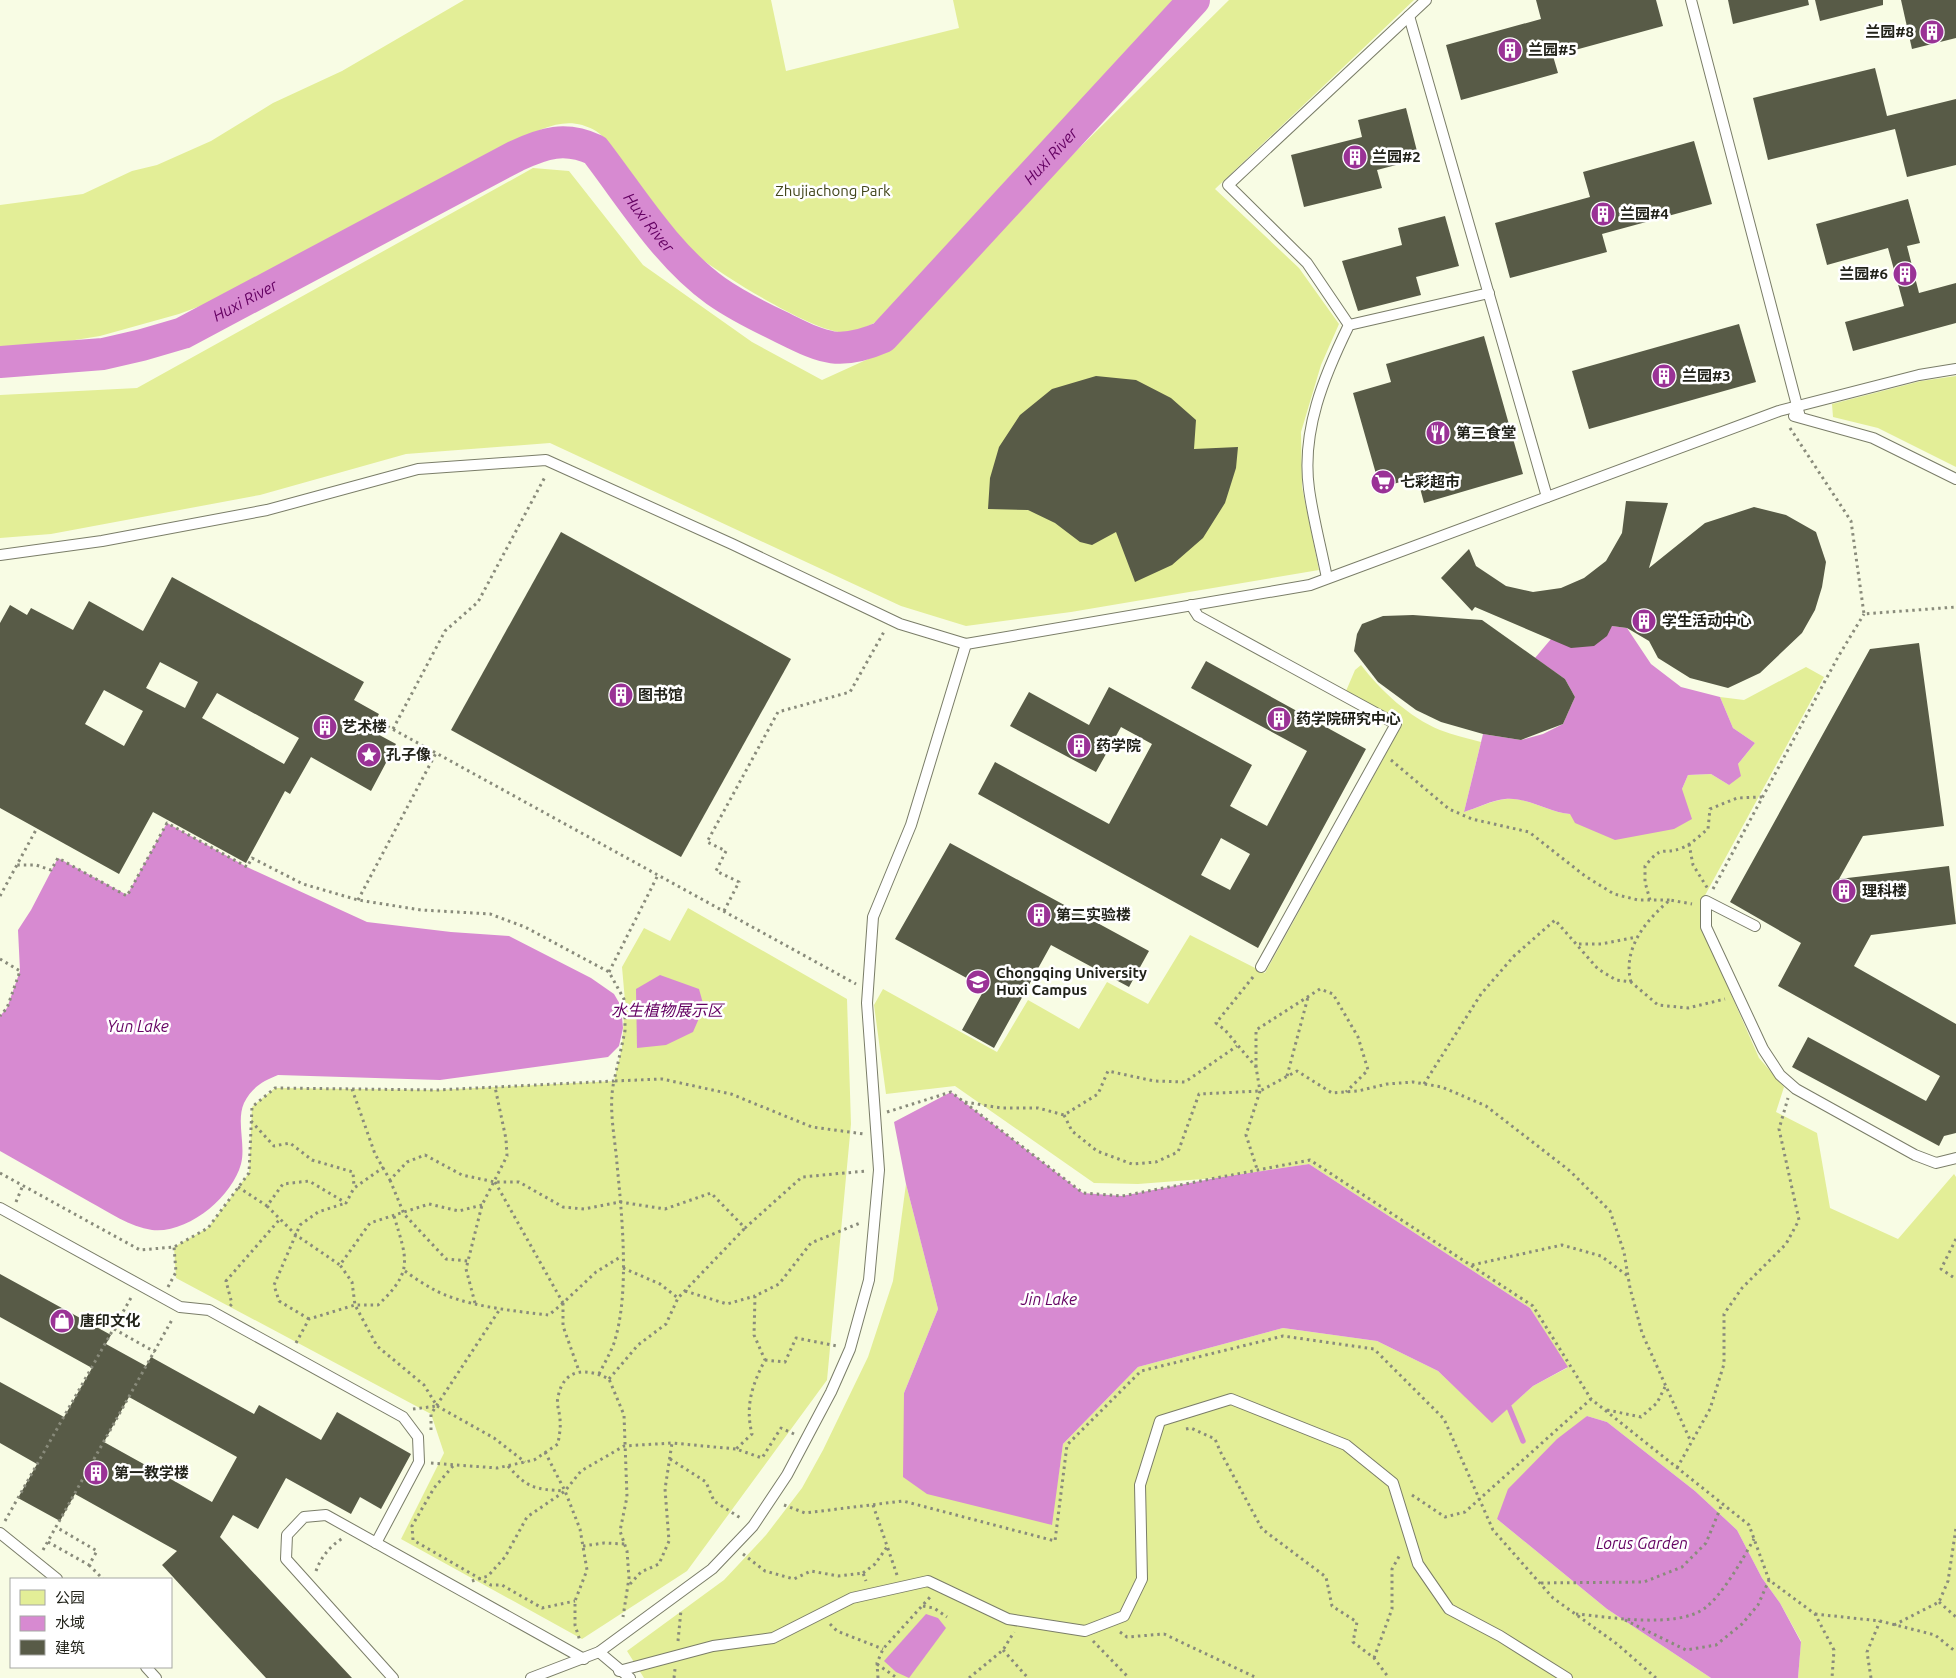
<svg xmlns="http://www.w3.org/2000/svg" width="1956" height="1678" font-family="Ubuntu,'Noto Sans SC',sans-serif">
  <rect width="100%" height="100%" fill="#f8fce4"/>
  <!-- green -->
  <g fill="#e3ee97">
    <path d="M464,0H771L786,71L959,28L953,0H1185L899,305C882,318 866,332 842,332C812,332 699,263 679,240C658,216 641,188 623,163C615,152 607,138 596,131C577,120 561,122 542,129L219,299L179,314L100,336L0,352V205L83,194L132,171L157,165L211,141L273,103L342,71Z"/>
    <path d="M1229,0H1414L1215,189L1299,268L1339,324L1321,365L1301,432L1302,487L1319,570L1071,612L966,626L901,606L550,443L406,454L260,495L51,534L0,538V395L137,388L533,168L569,171L643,265L752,342L822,380L877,355L1041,186Z"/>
    <path d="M1956,376V467L1878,428L1833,417L1832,404L1921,381Z"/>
    <path d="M1361,665C1381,691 1409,717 1440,730C1453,735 1467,738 1481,742L1464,812C1477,808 1493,800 1506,799C1528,797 1548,812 1570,814L1682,789L1688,775L1711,774L1729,785L1738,764L1755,743L1733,728L1720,697L1744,700L1806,667L1824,677L1703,899L1702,928L1759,1058L1784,1087L1776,1112L1817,1133L1830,1208L1898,1239L1954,1174L1956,1177V1678H1798L1801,1641L1780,1603L1762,1578L1737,1530L1695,1491L1607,1422L1587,1416L1497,1519L1607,1609L1711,1678H644L627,1651L724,1580L766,1535L802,1488L823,1450L868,1357L893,1281L906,1184L938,1309L904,1393L1051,1525L1063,1444L1138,1367L1283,1328L1377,1341L1438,1371L1492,1422L1533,1386L1567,1368L1530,1308L1309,1164L1216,1178L1138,1184L1094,1183L955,1086L886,1094L874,1005L883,989L997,1052L1028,1000L1079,1029L1107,982L1148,1004L1190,935L1265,973L1403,723L1346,691L1355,670Z"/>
    <path d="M688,908L847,999L851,1124L827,1380L687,1571L582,1639L401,1539L444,1453L431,1414L176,1278L174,1247L208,1228L249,1173L252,1107L275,1088L437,1090L614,1081L622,1047L625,1001L622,967L644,928L670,941Z"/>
  </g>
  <!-- water -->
  <g fill="#d78ad1">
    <path d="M1612,626L1627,628L1651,664L1681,687L1720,697L1733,728L1755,743L1738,764L1741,776L1729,785L1711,774L1688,775L1682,789L1692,819L1674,829L1615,840L1575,823L1570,814C1548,812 1528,797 1505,799C1492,800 1477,808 1464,812L1483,734L1521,740L1543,734L1563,724L1575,697L1565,679L1535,658L1551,639Z"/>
    <path d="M167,823L247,867L367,922L451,932L509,936L591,978L614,994L621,1006L623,1028L619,1046L608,1057L440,1080L278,1075C263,1081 252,1087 244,1103C236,1121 246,1145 241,1164C232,1197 188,1234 152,1230C130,1227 109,1212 90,1202C60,1185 30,1168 0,1151V1016L7,1008L20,971L18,930L31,910L58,858L127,895Z"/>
    <path d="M660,975L699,989L704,1007L693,1032L666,1045L637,1048L636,989Z"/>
    <path d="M951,1092L1083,1193L1122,1196L1216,1178L1309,1164L1530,1308L1568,1367L1533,1386L1492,1423L1438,1371L1377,1341L1283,1328L1138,1367L1063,1444L1052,1525L927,1494L903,1477L904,1393L938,1309L906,1184L894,1122Z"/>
    <path d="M1587,1416L1607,1422L1695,1491L1737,1530L1762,1578L1780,1603L1801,1642L1798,1678H1711L1607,1609L1497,1519L1508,1489L1557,1439Z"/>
    <path d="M926,1614L938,1618L946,1628L909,1678L896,1672L884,1661Z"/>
  </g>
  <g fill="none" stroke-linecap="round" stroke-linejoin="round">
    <!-- stream -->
    <path stroke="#d78ad1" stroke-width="5.5" d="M1509,1407L1523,1441"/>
    <!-- river -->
    <path stroke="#d78ad1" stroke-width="32" id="s1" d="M0,362L103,354L142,345L183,333L516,156C544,143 565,136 595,150C632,198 666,255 716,291C736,305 758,316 779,326C822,347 837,357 883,337L1194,0"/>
  </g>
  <!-- building -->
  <g fill="#585b47" fill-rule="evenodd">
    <path d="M1536,0H1656L1663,26L1553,56L1558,73L1461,100L1446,45L1541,19Z"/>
    <path d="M1728,0H1808L1809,5L1733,24Z"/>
    <path d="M1815,0H1883V5L1820,21Z"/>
    <path d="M1901,0H1956V38L1912,49Z"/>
    <path d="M1875,68L1887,116L1956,99V165L1907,177L1895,129L1768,160L1753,98Z"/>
    <path d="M1406,108L1419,159L1377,170L1382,188L1304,207L1291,155L1362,137L1358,120Z"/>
    <path d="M1694,141L1712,204L1602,234L1607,252L1510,278L1495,223L1590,197L1583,172Z"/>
    <path d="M1908,199L1920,243L1907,246L1919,293L1956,283V323L1853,351L1845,322L1904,306L1888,248L1827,265L1816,224Z"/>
    <path d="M1445,216L1459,266L1416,277L1421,295L1358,311L1342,261L1402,245L1398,228Z"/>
    <path d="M1739,324L1756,382L1589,429L1572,371Z"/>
    <path d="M1484,336L1523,474L1424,503L1417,477L1380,488L1353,393L1391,382L1386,364Z"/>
    <path d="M1096,376L1136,380L1171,398L1196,420L1194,449L1238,447L1236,468L1225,503L1203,538L1172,565L1135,582L1116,532L1092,545L1080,542L1055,523L1028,510L988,509L990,478L999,447L1020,415L1052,389Z"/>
    <path d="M1626,501L1668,503L1649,568L1705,523L1754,507L1786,515L1816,532L1826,562L1822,587L1815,610L1802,633L1760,673L1728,688L1690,678L1658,658L1649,641L1627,628L1612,626L1607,636L1594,646L1571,648L1475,607L1472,611L1441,578L1469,549L1476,566L1506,586L1533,592L1561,588L1584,578L1606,561L1622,533Z"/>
    <path d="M561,532L791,659L681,857L451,730Z"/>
    <path d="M172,577L364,682L354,700L379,714L370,730L396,744L371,791L311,757L290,794L285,791L246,863L153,812L119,874L0,808V623L10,605L27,615L31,608L73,630L89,601L143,631ZM160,662L198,682L185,708L146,688ZM104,690L143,711L124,746L85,724ZM217,693L299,738L284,764L202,718Z"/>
    <path d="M1413,615L1482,620L1565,679L1575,697L1563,724L1521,740L1483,734L1441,722L1416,710L1378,682L1354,651L1357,634L1362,624L1383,616Z"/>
    <path d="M1919,643L1944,826L1863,836L1839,879L1949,866L1956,924L1871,935L1854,966L1956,1024V1133L1944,1136L1939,1146L1792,1067L1808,1037L1926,1101L1940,1076L1778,986L1801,943L1730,902L1870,649Z"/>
    <path d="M1206,661L1366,749L1258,948L978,794L995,762L1109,824L1152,744L1121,727L1096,772L1010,726L1029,692L1089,725L1109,687L1252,765L1230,806L1267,826L1307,751L1191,688ZM1221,838L1250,854L1230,890L1201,875Z"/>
    <path d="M950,843L1149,951L1129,987L1051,945L994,1048L962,1030L985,988L895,939Z"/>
    <path d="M0,1274L111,1335L106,1344L146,1366L151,1357L254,1414L259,1405L321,1440L337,1412L411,1454L381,1509L360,1497L351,1514L286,1478L258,1529L233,1515L220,1537L352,1678H266L162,1565L177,1551L75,1494L60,1521L18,1498L37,1464L0,1443V1382L64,1417L92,1368L0,1317ZM129,1397L237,1457L212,1502L104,1442Z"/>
  </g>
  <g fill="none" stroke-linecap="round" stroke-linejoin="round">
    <defs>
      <g id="lane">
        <path d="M1691,0L1800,417"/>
        <path d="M1409,16L1547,497"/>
        <path d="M1349,325L1307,263L1228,185L1426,0"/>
        <path d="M1794,416L1873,438L1956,479"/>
        <path d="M0,555L102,541L267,510L418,469L546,460L732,544L900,624L966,644L1310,585L1779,411L1919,375L1956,369"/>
        <path d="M1327,578C1321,548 1313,518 1309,489C1301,431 1324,376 1349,325L1489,293"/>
        <path d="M1191,605L1198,616L1396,724L1261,967"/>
        <path d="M1755,926L1706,901V927L1763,1049L1780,1075L1796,1089L1915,1155L1936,1163L1956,1158"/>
        <path d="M0,1208L180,1307L209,1310L403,1417L418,1437L419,1462L376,1543"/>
        <path d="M0,1533L57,1579"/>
        <path d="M599,1652L630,1678"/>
        <path d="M146,1667L156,1678"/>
        <path d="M619,1671L713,1646L773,1638L852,1598L928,1581L1008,1619L1085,1631L1124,1616L1142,1579L1140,1485L1160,1421L1231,1399L1346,1445L1393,1483L1418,1564L1449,1609L1500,1636L1567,1678"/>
        <path d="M393,1678L286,1559L287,1535L304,1517L326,1515L584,1659"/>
        <path d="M531,1678L599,1652L712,1569L753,1526L787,1475L831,1392L850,1349L869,1280L879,1170L867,1003L873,917L911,825L966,644"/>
      </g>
    </defs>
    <!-- lane casing -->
    <use href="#lane" stroke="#7a7d68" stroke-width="12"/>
    <!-- path -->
    <g stroke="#898b7b" stroke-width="3" stroke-dasharray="2.5 4" stroke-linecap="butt">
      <path d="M1790,428L1851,521L1864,614L1956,607"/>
      <path d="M376,720L856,984"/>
      <path d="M393,729L445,631L478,602L546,475"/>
      <path d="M1391,760L1449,809L1472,819L1529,832L1585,876L1614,894L1638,900H1670"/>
      <path d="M1689,844L1693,865L1708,889"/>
      <path d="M1713,889L1838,657L1864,614"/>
      <path d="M0,896L37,828"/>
      <path d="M358,900L436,753"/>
      <path d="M1650,900L1645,882V866C1664,843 1661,856 1682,848C1692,844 1700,835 1708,829L1710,809L1737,798L1762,797"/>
      <path d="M724,911L739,882L716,871L726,851L707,842L778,712L850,692L885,630"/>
      <path d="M1579,944H1601L1637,937"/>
      <path d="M0,959L20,971L7,1008L0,1016"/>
      <path d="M609,972L658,875"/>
      <path d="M1253,977L1216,1023L1225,1030L1256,1067L1260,1091L1246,1135L1257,1169"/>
      <path d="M1631,982C1622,949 1646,920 1670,900L1692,904"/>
      <path d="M1256,1067V1030L1320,989L1333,994L1358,1037L1368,1070L1346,1092"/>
      <path d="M1287,1076L1308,997"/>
      <path d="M1424,1084L1481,994L1514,956L1555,920L1598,969L1616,980L1631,982L1658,1005L1688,1008L1725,999"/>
      <path d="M352,1089L375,1154L390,1180L407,1162L425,1155L462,1175L495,1182H519L563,1207L584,1209L620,1202L665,1209L711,1193L745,1228L802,1177L866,1171"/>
      <path d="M965,1102L1001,1108H1038L1064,1115L1098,1094L1108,1071L1154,1081L1185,1082L1237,1046"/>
      <path d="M887,1112L951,1092L1083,1193L1122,1196L1310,1160L1533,1306L1591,1399L1749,1525L1769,1580L1815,1614L1834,1650L1832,1678"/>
      <path d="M1064,1115L1072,1131L1097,1151L1132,1164L1156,1162L1178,1152L1199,1094L1260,1091L1297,1071L1332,1093L1358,1091L1387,1084L1413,1082L1442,1087L1486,1106L1570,1171L1610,1211L1624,1252L1630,1288L1642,1333L1691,1442"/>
      <path d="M251,1121L274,1146L290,1143L312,1160L353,1172L354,1187"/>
      <path d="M0,1173L140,1250L174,1247L208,1228L249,1173L252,1107L275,1088L437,1090L614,1081L625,1031V1001L609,972L525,927L490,914L421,910L358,900L303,884L252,858L247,867L167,823L127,896L58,858L51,870L36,865H17"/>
      <path d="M390,1180L404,1214L446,1259L468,1261"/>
      <path d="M495,1182L563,1303L596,1272L622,1256"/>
      <path d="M238,1187L267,1206L283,1184L309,1181L346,1203L354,1188L384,1167"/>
      <path d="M16,1202L23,1185"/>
      <path d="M482,1205L459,1211L429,1204L370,1223L340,1265L352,1282L355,1305L377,1346L424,1385L437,1406L494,1438L525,1462"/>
      <path d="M267,1206L296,1235L340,1265"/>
      <path d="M1956,1239L1941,1269L1956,1279"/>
      <path d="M1472,1265L1562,1245L1601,1256L1628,1276"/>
      <path d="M623,1268L660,1284L678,1298"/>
      <path d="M405,1271C413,1277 422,1283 431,1288C461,1306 514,1311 549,1315L563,1303"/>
      <path d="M168,1287L176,1272L174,1247"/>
      <path d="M685,1291L727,1304L755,1296"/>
      <path d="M475,1303L466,1269L482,1205L507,1156L506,1139L495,1087"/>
      <path d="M563,1303V1326L579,1371"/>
      <path d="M230,1306L232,1304L226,1281L280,1219"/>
      <path d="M309,1319L279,1301L274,1285L300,1225L318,1212L346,1203"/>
      <path d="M114,1329L155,1352"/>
      <path d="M296,1343L309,1319L355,1305H378C414,1271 407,1260 394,1216"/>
      <path d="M765,1360L785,1362L796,1338L837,1346"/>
      <path d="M599,1374C604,1364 610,1354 614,1343C630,1294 622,1216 617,1164C615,1137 608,1108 614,1081L662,1079L731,1094L812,1127L864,1134"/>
      <path d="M609,1379L638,1345L666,1324L678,1298L745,1228"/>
      <path d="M413,1409L437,1406"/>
      <path d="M1607,1410L1641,1417L1657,1403L1665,1387"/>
      <path d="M1186,1429L1191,1428L1215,1439L1220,1451L1262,1529L1326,1577L1332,1606L1357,1622L1353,1642L1374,1658L1389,1678"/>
      <path d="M431,1430V1414L500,1309"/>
      <path d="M794,1434L781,1428L762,1458L736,1449L752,1434C745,1406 752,1385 765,1360L754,1335L755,1296L779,1284L811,1243L860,1223"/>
      <path d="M545,1452L565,1491L580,1529L587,1570L575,1601V1625L580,1641"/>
      <path d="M670,1459L706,1482L714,1501L742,1519"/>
      <path d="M431,1463L497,1468L534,1460L558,1444C559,1436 561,1428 560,1420C560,1413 556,1404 558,1397C564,1367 587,1368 609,1379L624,1415L627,1497L620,1531L627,1551L629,1578L623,1617"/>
      <path d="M453,1466L434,1488L412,1526L413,1540L491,1585H502L542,1608L575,1601"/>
      <path d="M508,1466C528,1489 535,1489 565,1491"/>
      <path d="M1677,1468L1710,1409L1724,1364V1314L1742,1288L1786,1244L1799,1220L1779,1129L1788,1098"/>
      <path d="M1412,1495L1445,1517L1465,1512L1591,1399"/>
      <path d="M784,1505L805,1513L903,1501L1055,1541L1067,1445L1141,1371L1283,1336L1374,1349L1444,1419L1493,1530L1553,1598L1617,1644L1656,1678"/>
      <path d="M873,1505L897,1575"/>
      <path d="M5,1521L132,1296"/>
      <path d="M48,1542L89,1565L97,1551L56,1527"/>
      <path d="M583,1546L604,1543L625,1544"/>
      <path d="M43,1550L173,1318"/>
      <path d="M743,1554L765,1571L794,1579L811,1571L838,1576L863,1573L866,1581"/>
      <path d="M89,1565L103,1579"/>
      <path d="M316,1571C321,1557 330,1546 343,1538"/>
      <path d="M863,1573L875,1564L887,1547"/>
      <path d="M472,1581L488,1576L505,1557L527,1517L565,1491L581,1471L624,1446L672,1443"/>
      <path d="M1541,1583L1644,1582L1682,1567L1706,1543L1722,1504"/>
      <path d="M630,1584L641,1572L659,1564L669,1541L665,1489L672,1443L736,1449"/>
      <path d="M1939,1602L1956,1617"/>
      <path d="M923,1606L934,1608L947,1617"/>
      <path d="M1576,1614C1610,1617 1677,1629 1705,1608C1724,1593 1742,1560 1754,1539"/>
      <path d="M1815,1614L1880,1621L1935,1635L1956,1652"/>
      <path d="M1625,1620L1686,1650L1716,1645L1742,1624L1758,1605L1769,1580"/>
      <path d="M830,1624L837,1631L883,1649"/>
      <path d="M1894,1625L1939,1602L1948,1581L1956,1528"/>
      <path d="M1120,1632L1127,1637L1164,1634L1257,1678"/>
      <path d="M678,1641L681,1610"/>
      <path d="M1093,1641L1129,1678"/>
      <path d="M1003,1650L1028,1678"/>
      <path d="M1374,1658L1392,1609V1569L1401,1553"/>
      <path d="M877,1664L897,1678"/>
      <path d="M674,1678L675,1669"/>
      <path d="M878,1678L877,1663L883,1649L931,1596"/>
      <path d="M969,1678L1003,1650L1014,1632"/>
      <path d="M1871,1678L1867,1652L1880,1621"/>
    </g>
    <!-- lane -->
    <use href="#lane" stroke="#fff" stroke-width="10"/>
  </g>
  <!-- icons -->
  <defs>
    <symbol id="building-disc" viewBox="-11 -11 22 22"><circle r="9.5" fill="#9a3296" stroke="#fff"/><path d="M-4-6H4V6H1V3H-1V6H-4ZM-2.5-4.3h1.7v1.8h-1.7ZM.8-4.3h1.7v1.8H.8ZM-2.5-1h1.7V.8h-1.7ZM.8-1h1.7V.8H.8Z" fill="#fff"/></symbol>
    <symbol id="restaurant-disc" viewBox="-11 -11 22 22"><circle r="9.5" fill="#9a3296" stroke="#fff"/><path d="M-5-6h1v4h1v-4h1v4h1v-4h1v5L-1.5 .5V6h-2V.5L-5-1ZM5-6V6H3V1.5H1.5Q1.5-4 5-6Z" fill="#fff"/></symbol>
    <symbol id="supermarket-disc" viewBox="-11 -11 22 22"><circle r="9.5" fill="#9a3296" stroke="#fff"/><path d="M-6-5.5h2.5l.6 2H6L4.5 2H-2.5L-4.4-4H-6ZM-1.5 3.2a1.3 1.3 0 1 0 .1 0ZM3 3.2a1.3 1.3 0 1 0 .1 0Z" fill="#fff"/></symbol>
    <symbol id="sight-disc" viewBox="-11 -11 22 22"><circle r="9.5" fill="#9a3296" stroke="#fff"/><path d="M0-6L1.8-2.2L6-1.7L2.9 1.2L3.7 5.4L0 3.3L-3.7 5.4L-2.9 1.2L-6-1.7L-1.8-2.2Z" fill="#fff"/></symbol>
    <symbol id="university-disc" viewBox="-11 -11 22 22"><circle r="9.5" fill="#9a3296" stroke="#fff"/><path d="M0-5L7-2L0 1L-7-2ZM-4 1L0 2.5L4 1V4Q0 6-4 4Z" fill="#fff"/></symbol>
    <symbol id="shop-disc" viewBox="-11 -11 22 22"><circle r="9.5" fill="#9a3296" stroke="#fff"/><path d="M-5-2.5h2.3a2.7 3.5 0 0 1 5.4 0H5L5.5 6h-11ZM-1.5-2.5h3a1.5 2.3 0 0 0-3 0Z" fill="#fff"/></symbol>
  </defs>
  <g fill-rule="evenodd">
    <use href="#building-disc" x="1918" y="18" width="28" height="28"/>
    <use href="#building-disc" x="1496" y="36" width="28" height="28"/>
    <use href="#building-disc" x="1341" y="143" width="28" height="28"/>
    <use href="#building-disc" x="1589" y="200" width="28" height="28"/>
    <use href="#building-disc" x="1891" y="260" width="28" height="28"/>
    <use href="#building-disc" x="1650" y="362" width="28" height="28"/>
    <use href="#restaurant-disc" x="1424" y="419" width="28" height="28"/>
    <use href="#supermarket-disc" x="1369" y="468" width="28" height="28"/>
    <use href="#building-disc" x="1630" y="607" width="28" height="28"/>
    <use href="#building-disc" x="607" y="681" width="28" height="28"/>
    <use href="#building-disc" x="1265" y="705" width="28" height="28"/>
    <use href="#building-disc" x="311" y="713" width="28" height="28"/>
    <use href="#building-disc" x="1065" y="732" width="28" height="28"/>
    <use href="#sight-disc" x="355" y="741" width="28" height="28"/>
    <use href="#building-disc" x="1830" y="877" width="28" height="28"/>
    <use href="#building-disc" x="1025" y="901" width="28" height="28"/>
    <use href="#university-disc" x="964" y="968" width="28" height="28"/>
    <use href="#shop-disc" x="48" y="1307" width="28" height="28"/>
    <use href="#building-disc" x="82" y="1459" width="28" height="28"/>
  </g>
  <g text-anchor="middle" stroke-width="5" stroke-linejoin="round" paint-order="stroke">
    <!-- poi labels -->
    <g font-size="15" font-weight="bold" fill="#212219" stroke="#fff" text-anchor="start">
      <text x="1914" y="37" text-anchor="end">兰园#8</text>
      <text x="1528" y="55">兰园#5</text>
      <text x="1372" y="162">兰园#2</text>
      <text x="1620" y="219">兰园#4</text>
      <text x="1888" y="279" text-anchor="end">兰园#6</text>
      <text x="1682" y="381">兰园#3</text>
      <text x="1456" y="438">第三食堂</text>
      <text x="1400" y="487">七彩超市</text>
      <text x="1662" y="626">学生活动中心</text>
      <text x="638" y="700">图书馆</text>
      <text x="1296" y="724">药学院研究中心</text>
      <text x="342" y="732">艺术楼</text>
      <text x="1096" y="751">药学院</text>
      <text x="386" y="760">孔子像</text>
      <text x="1862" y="896">理科楼</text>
      <text x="1056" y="920">第二实验楼</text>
      <text x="996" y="978">Chongqing University<tspan x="996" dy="17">Huxi Campus</tspan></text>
      <text x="80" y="1326">唐印文化</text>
      <text x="114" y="1478">第一教学楼</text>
    </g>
    <!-- park labels -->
    <g font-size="15" fill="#42461b" stroke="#fff">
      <text x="833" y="196">Zhujiachong Park</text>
    </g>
    <!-- water labels -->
    <g font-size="16" font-style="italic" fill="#640162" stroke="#fff">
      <text dy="6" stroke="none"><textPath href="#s1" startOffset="1261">Huxi River</textPath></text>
      <text dy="6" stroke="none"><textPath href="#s1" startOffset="736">Huxi River</textPath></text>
      <text dy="6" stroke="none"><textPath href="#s1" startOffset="256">Huxi River</textPath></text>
      <text x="667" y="1016">水生植物展示区</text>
      <text x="138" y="1032">Yun Lake</text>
      <text x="1049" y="1305">Jin Lake</text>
      <text x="1642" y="1549">Lorus Garden</text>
    </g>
  </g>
  <!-- legend -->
  <rect x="10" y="1578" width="162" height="90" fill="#ffffff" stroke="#a6a7a3"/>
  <rect x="20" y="1590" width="25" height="15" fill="#e3ee97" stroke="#a6a7a3"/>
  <text x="55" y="1603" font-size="15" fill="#212219">公园</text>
  <rect x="20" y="1616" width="25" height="15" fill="#d78ad1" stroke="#a6a7a3"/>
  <text x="55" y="1628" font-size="15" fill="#212219">水域</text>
  <rect x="20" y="1640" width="25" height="15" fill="#585b47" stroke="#a6a7a3"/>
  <text x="55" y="1653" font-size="15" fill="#212219">建筑</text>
</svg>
